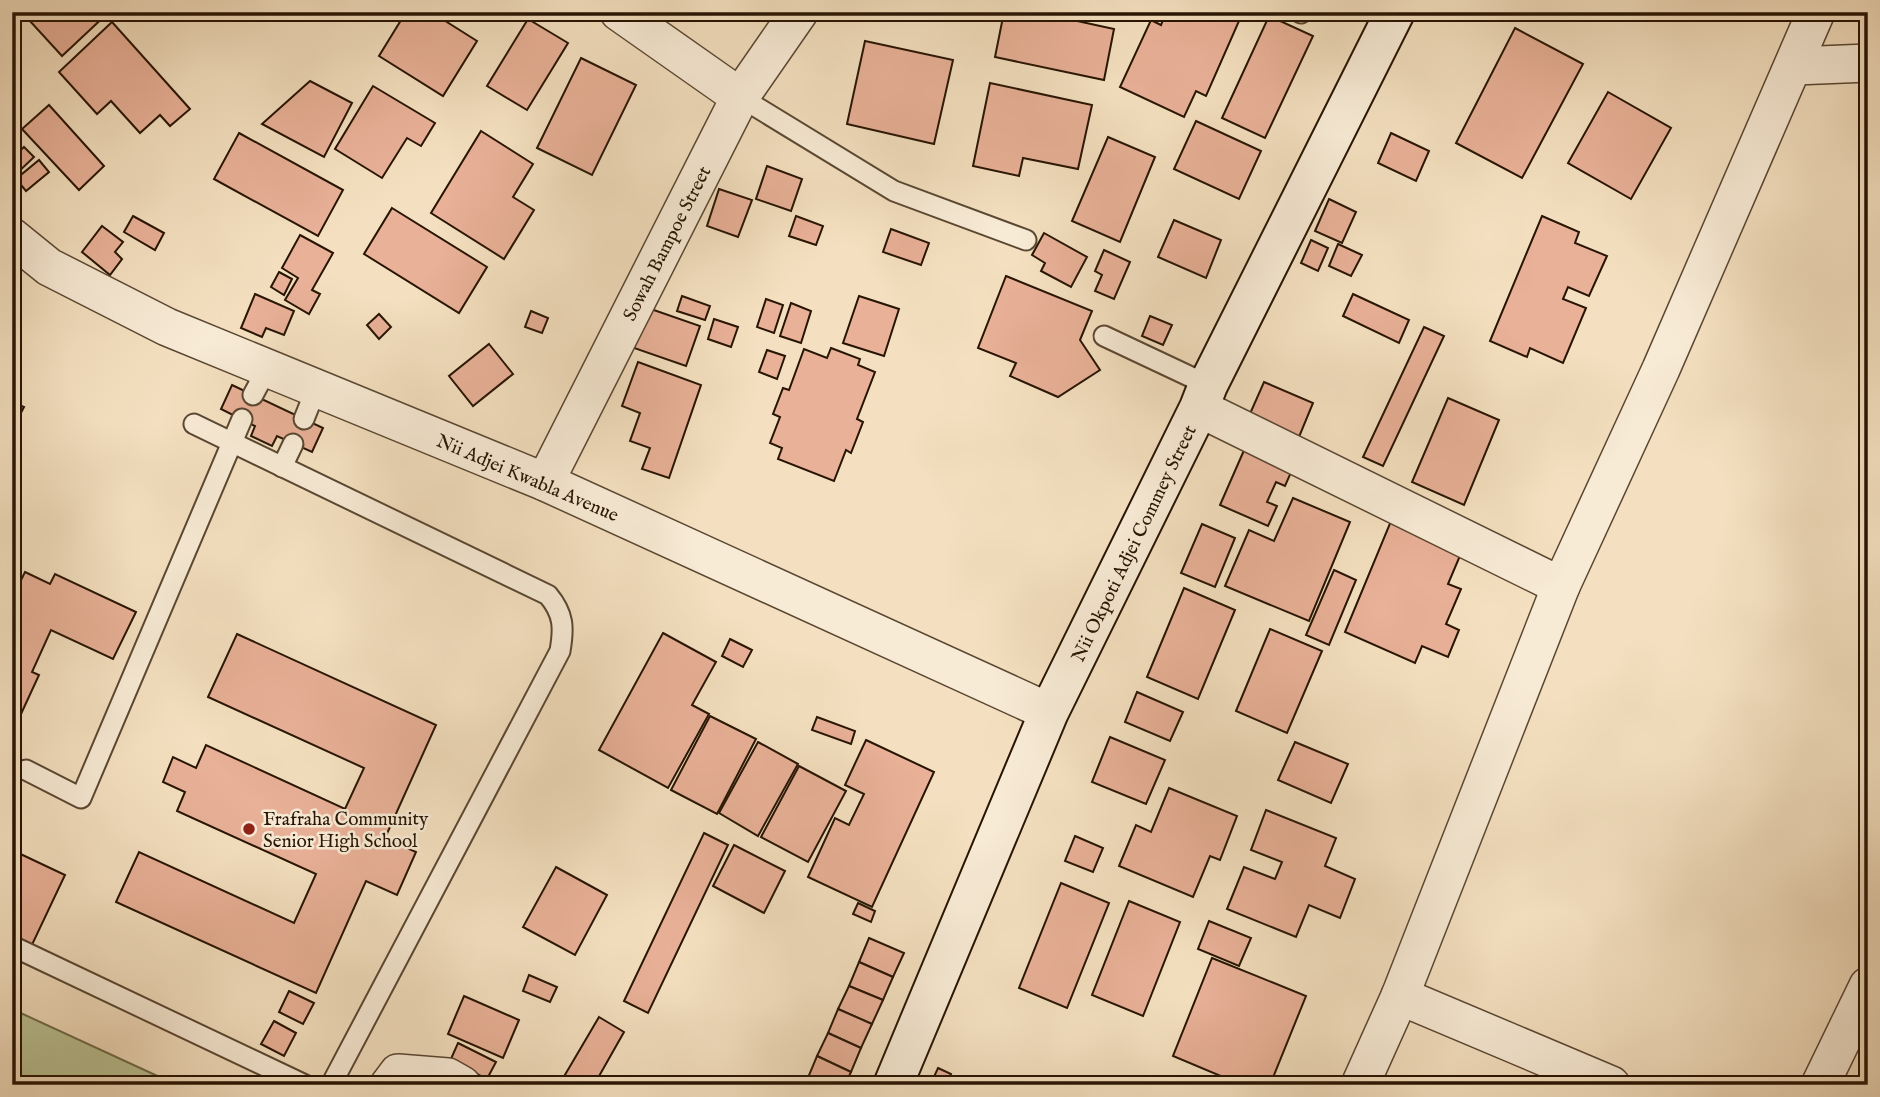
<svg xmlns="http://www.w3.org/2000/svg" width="1880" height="1097" font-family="'IM FELL English',serif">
  <rect width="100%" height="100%" fill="#f4e0c0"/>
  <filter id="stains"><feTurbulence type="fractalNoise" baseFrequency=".00286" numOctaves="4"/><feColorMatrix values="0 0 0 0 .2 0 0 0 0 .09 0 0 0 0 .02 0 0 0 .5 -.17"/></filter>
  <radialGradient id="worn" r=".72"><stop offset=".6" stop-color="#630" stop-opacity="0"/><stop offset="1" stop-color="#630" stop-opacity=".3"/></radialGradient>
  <!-- green -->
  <path fill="#bac293" stroke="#706b4b" stroke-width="2" d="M12,1009L177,1085H12Z"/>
  <!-- building -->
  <g fill="#e9b198" stroke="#271403" stroke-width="2">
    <path d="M37,12H109L62,56L29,20Z"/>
    <path d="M406,12H431L477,41L443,96L379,56Z"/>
    <path d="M1004,12H1036L1114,29L1104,80L995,57Z"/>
    <path d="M1166,12H1220L1239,21L1206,96L1196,91L1184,117L1120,87L1151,20L1161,25Z"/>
    <path d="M1269,16L1313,36L1265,138L1222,118Z"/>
    <path d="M528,19L568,43L527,110L487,86Z"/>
    <path d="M112,22L190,109L170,126L160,115L140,133L111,101L97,114L59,72Z"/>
    <path d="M1515,28L1583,64L1522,178L1456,143Z"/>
    <path d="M865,41L953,60L934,144L847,124Z"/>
    <path d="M581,58L636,85L592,175L537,148Z"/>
    <path d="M310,81L352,103L324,157L262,124Z"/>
    <path d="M990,83L1092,105L1078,169L1023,158L1019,176L973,166Z"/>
    <path d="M373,86L435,123L421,146L407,138L382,178L335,149Z"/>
    <path d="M1608,92L1671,128L1631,199L1568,163Z"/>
    <path d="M49,105L104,166L79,190L22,129Z"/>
    <path d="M1196,121L1261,151L1239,199L1174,169Z"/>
    <path d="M481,131L533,164L513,197L534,210L504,259L431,213Z"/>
    <path d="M239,133L343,190L318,236L214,179Z"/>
    <path d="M1391,133L1429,151L1416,181L1378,163Z"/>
    <path d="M1108,137L1155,157L1120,242L1072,221Z"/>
    <path d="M24,147L34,157L12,178V158Z"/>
    <path d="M39,160L49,172L26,191L16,179Z"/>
    <path d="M767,166L802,179L791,211L756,199Z"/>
    <path d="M719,189L752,200L738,237L707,226Z"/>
    <path d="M1329,199L1356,212L1342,243L1315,231Z"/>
    <path d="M392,208L487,267L459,313L364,254Z"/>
    <path d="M133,216L164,233L155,250L124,232Z"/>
    <path d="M796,216L823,226L816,245L789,236Z"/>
    <path d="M1542,216L1579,232L1575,243L1607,256L1589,296L1568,287L1563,299L1586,308L1563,363L1530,348L1527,357L1490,341Z"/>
    <path d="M1174,220L1221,240L1206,278L1158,257Z"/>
    <path d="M102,226L123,242L115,252L122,259L110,275L82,252Z"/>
    <path d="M891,229L929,243L921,265L883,252Z"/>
    <path d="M1044,233L1087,257L1071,287L1041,271L1045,263L1032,255Z"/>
    <path d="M300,235L333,253L312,290L320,294L309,314L285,300L298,278L282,268Z"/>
    <path d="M1311,240L1328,248L1318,271L1301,263Z"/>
    <path d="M1338,244L1362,255L1351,276L1329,266Z"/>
    <path d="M1104,250L1130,262L1114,299L1095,291L1102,275L1095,271Z"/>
    <path d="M279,272L292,279L284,295L271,287Z"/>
    <path d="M1006,276L1092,311L1080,340L1100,370L1058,397L1010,376L1016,363L978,348Z"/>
    <path d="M255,294L294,311L284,335L266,328L262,337L241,328Z"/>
    <path d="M1353,294L1409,320L1399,343L1343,316Z"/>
    <path d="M682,296L710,306L705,320L677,311Z"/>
    <path d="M859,296L899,309L884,356L843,343Z"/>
    <path d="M766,299L783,305L774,333L757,327Z"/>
    <path d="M791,303L811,311L801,343L780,336Z"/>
    <path d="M648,308L700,326L686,366L634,348Z"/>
    <path d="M531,311L548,318L542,333L525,327Z"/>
    <path d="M379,314L391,327L379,339L367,325Z"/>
    <path d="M1150,316L1172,325L1163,345L1142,336Z"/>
    <path d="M714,319L738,327L731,347L708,339Z"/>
    <path d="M1424,327L1444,336L1383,466L1363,457Z"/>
    <path d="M489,344L513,374L473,406L449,376Z"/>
    <path d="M831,348L860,359L858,365L875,372L857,419L863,422L851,453L846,450L834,481L778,459L782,448L770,443L780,417L773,414L783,388L789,390L804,349L827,358Z"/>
    <path d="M767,350L785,356L777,379L759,372Z"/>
    <path d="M638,362L701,385L669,478L642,469L650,448L630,441L640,413L622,406Z"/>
    <path d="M1264,382L1313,403L1299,437L1249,416Z"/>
    <path d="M232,385L323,428L312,452L277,436L272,446L251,436L255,426L221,409Z"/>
    <path d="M1448,398L1499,420L1464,505L1412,482Z"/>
    <path d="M12,402L24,407L12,430Z"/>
    <path d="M1245,448L1296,461L1285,486L1276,482L1267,502L1277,506L1268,526L1220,505Z"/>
    <path d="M1293,498L1350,522L1309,621L1225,586L1249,530L1274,541Z"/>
    <path d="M1391,521L1462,551L1448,584L1461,589L1446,624L1459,630L1448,657L1422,646L1415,663L1345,632Z"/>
    <path d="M1202,524L1235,538L1215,587L1181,573Z"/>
    <path d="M1334,570L1356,580L1329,645L1306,635Z"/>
    <path d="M25,572L50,584L55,574L136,612L113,659L51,630L32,672L39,675L15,727L12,725V598Z"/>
    <path d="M1184,588L1235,610L1198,699L1147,677Z"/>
    <path d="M1270,629L1322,651L1287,733L1236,711Z"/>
    <path d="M663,633L716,662L692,705L709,714L668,788L599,750Z"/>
    <path d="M237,634L436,725L385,838L416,852L397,895L366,881L316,993L116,902L139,852L294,923L316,874L177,811L185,792L163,782L173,757L196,768L206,745L345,809L364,768L208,697Z"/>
    <path d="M730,639L752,650L743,667L722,656Z"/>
    <path d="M1137,692L1183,712L1170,741L1125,722Z"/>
    <path d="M710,716L756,739L717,814L671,790Z"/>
    <path d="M817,717L855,731L851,744L812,730Z"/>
    <path d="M1110,737L1165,760L1146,804L1092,782Z"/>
    <path d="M866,740L934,772L872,907L808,877L835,818L849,825L864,794L845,785Z"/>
    <path d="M758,742L798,764L758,836L719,813Z"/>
    <path d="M1295,742L1348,764L1331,803L1278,780Z"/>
    <path d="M799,766L846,791L808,862L761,837Z"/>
    <path d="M1169,788L1237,816L1220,860L1210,856L1193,897L1119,866L1136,825L1151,832Z"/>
    <path d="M1266,810L1336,838L1325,866L1355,879L1340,918L1309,905L1296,937L1227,909L1244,867L1275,879L1282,862L1251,850Z"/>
    <path d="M704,833L728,845L648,1013L624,1001Z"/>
    <path d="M1075,836L1103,848L1093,872L1065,861Z"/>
    <path d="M734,845L785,871L764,913L713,886Z"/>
    <path d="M12,850L65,875L30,949L12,940Z"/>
    <path d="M556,867L607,895L575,955L523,927Z"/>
    <path d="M1061,883L1109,903L1067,1008L1019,988Z"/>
    <path d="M1129,901L1180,922L1143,1016L1092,995Z"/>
    <path d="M858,903L875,911L871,922L853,914Z"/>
    <path d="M1209,921L1251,938L1239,966L1198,949Z"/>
    <path d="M869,938L904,953L893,977L859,962Z"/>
    <path d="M1212,958L1306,996L1270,1085H1242L1173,1056Z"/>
    <path d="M859,962L893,977L883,1000L849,986Z"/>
    <path d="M529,975L557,987L550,1002L523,991Z"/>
    <path d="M849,986L883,1000L872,1024L838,1009Z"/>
    <path d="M289,991L314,1003L303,1024L279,1012Z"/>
    <path d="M464,996L519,1020L503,1058L448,1034Z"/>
    <path d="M838,1009L872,1024L861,1048L828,1033Z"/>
    <path d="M599,1017L624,1032L594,1085H559Z"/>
    <path d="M274,1021L296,1033L284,1056L261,1044Z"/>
    <path d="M828,1033L861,1048L851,1072L817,1056Z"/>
    <path d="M458,1043L496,1062L487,1079L450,1061Z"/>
    <path d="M817,1056L851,1072L845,1085H817L807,1080Z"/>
    <path d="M938,1068L951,1074L946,1085L932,1081Z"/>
  </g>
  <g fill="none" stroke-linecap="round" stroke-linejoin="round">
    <defs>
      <g id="lane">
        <path d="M1299,12L1301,13"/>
        <path d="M740,97L894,191L1026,240"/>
        <path d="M1104,336L1208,385"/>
        <path d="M253,395L268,367"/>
        <path d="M304,419L316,389"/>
        <path d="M194,424L548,595C564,614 564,628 560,651L331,1085"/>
        <path d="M282,467L293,444"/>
        <path d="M26,770L81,798L242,419"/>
        <path d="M12,946L305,1085"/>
      </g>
      <g id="street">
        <path d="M619,12L740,97"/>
        <path d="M1795,66L1868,63"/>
        <path d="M12,237L49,267L167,327L545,482L1049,712"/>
        <path d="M1199,408L1561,586"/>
        <path d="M545,482L740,97L799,12"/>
        <path d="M1400,996L1611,1085"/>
        <path d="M389,1085L398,1073L448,1077L462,1085"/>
        <path d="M1360,1085L1400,996L1561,586L1661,369L1816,12"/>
        <path d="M1820,1085L1868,986"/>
      </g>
      <path id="secondary" d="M893,1085L1049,712L1199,408L1208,385L1395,12"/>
    </defs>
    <!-- lane casing -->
    <use href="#lane" stroke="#5a4732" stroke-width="23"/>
    <!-- street casing -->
    <use href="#street" stroke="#5a4732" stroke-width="40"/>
    <!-- secondary casing -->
    <use href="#secondary" stroke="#271403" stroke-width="42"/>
    <!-- lane -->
    <use href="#lane" stroke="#f8ebd6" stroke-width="19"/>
    <!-- street -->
    <use href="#street" stroke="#f8ebd6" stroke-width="37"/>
    <!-- secondary -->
    <use href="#secondary" stroke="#f8ebd6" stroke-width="38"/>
  </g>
  <!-- markers -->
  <circle fill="#8f2418" stroke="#f8ebd6" stroke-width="2.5" cx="249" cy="829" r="7"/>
  <g text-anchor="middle" stroke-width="5" stroke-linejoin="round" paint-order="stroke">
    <!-- street labels -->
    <g font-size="19" fill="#271403" stroke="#f8ebd6">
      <text transform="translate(666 243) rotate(-63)" y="7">Sowah Bampoe Street</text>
      <text transform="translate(528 477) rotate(23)" y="7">Nii Adjei Kwabla Avenue</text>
      <text transform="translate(1133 543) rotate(-64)" y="7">Nii Okpoti Adjei Commey Street</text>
    </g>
    <!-- poi labels -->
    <g font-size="19" fill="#271403" stroke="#f8ebd6" text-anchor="start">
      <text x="263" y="825">Frafraha Community<tspan x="263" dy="22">Senior High School</tspan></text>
    </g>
  </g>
  <!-- margin -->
  <rect width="1880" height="1097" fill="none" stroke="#f4e0c0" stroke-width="42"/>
  <rect x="14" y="14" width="1852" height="1069" fill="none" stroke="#271403" stroke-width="3.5"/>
  <rect x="21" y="21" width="1838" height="1055" fill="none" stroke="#271403" stroke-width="2"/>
  <rect width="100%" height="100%" filter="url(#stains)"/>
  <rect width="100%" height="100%" fill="url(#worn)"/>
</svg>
